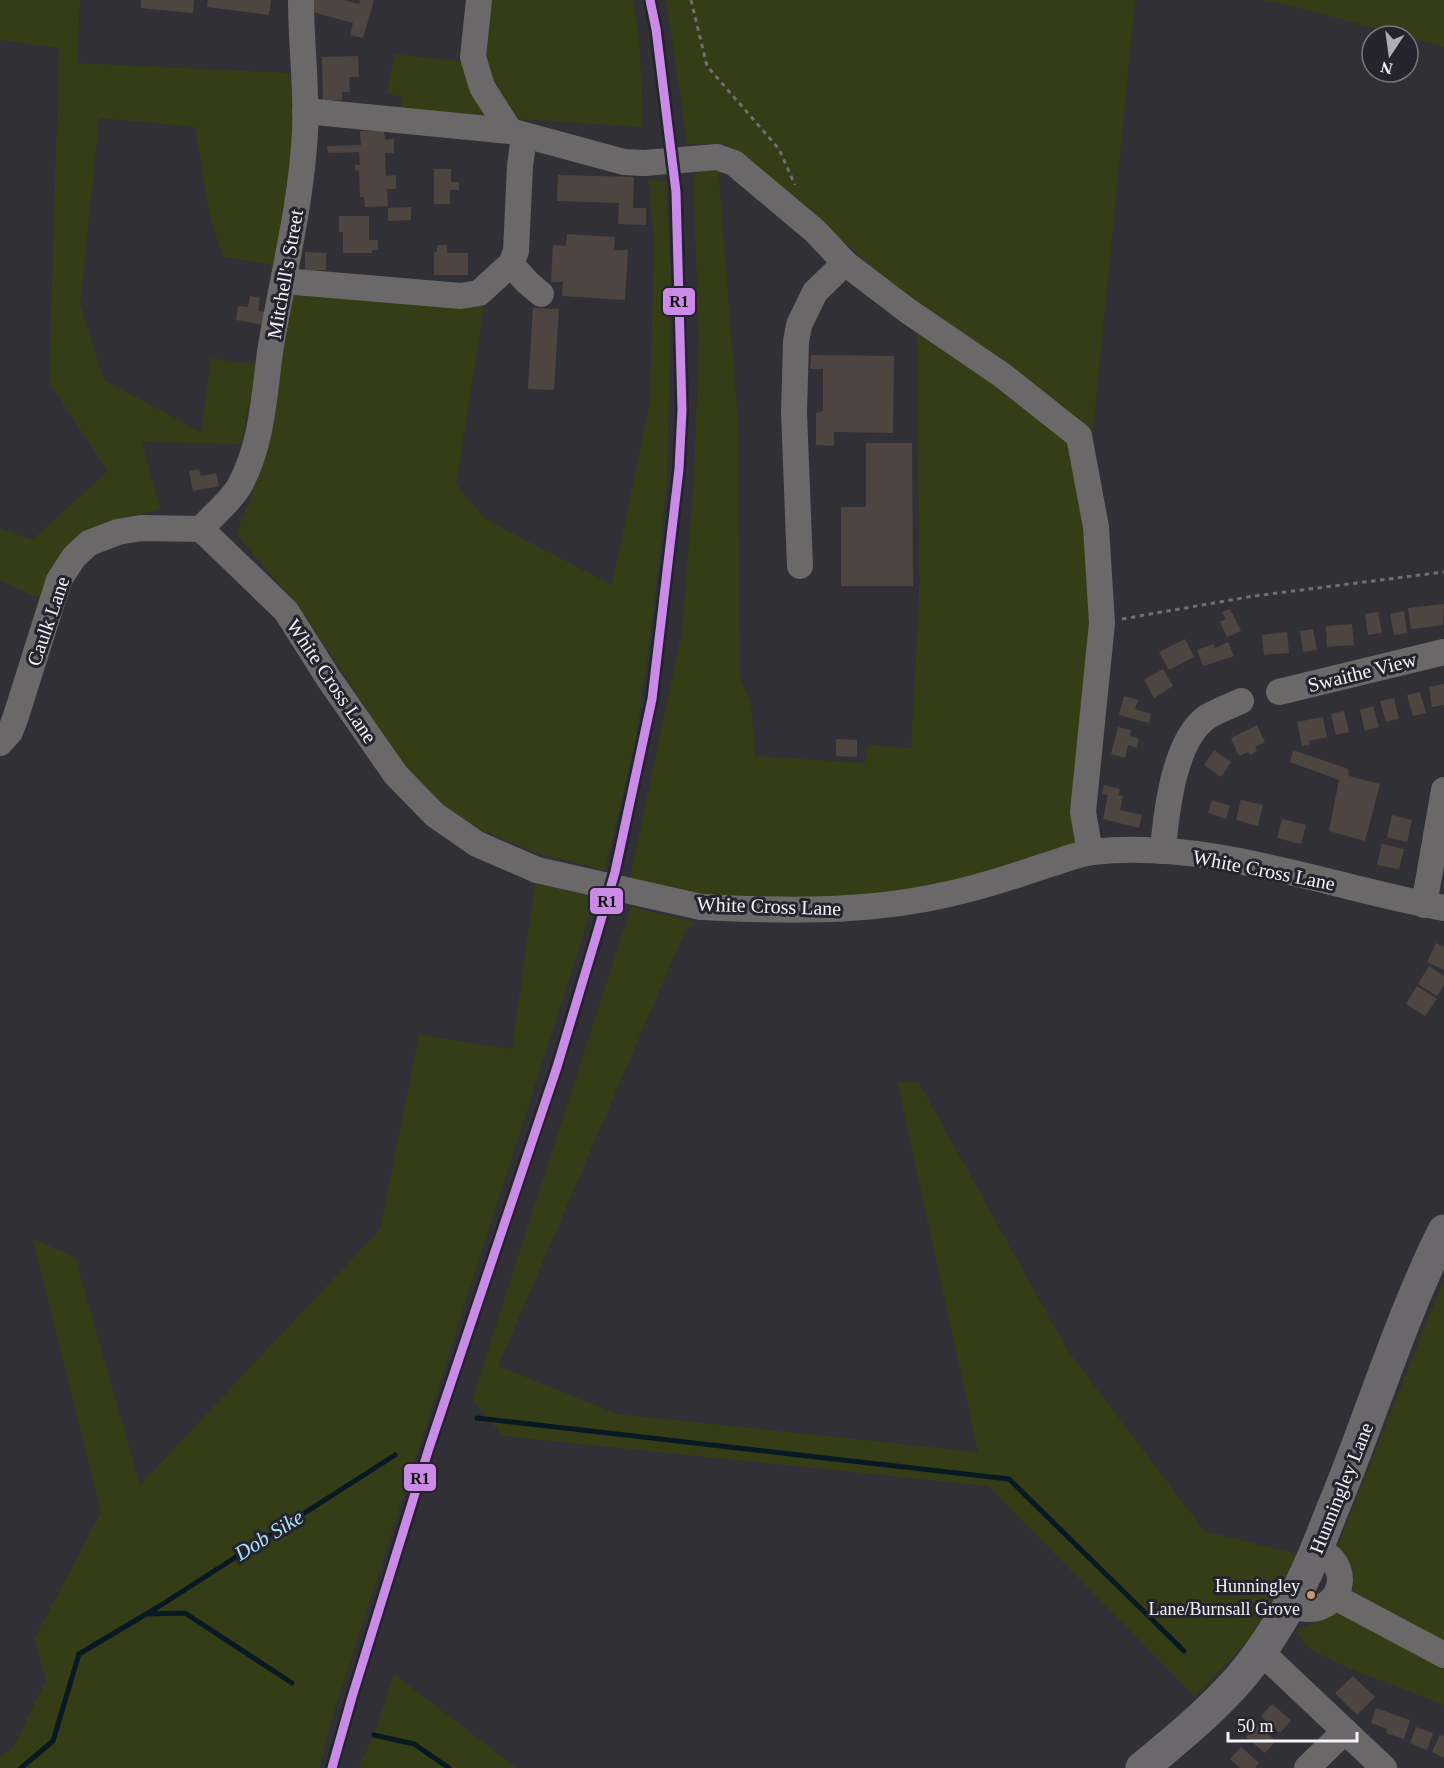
<svg xmlns="http://www.w3.org/2000/svg" width="1444" height="1768" font-family="'Times New Roman',serif">
  <rect width="100%" height="100%" fill="#313036"/>
  <!-- green -->
  <g fill="#353d16">
    <path d="M0,0H80L77,63L290,73L293,136L275,265L223,257L209,214L195,127L99,118L80,305L104,380L201,432L211,358L257,365L241,444L142,442L160,509L92,528L53,564L39,598L0,581V528L32,540L108,471L49,382L59,48L0,40Z"/>
    <path d="M486,0H633L640,47L642,127L516,119L479,61Z"/>
    <path d="M666,0H1135L1093,431L916,308L829,228L727,144H687Z"/>
    <path d="M1263,0H1444V47L1284,4Z"/>
    <path d="M394,54L467,62L491,117L402,110L401,97L387,93Z"/>
    <path d="M718,167L738,423L740,678L751,705L755,756L865,763L868,745L911,748L919,600L917,327L1069,439L1093,600L1076,849L946,890L856,903L706,898L630,878L682,631L694,476L699,339L693,174Z"/>
    <path d="M648,179L666,182L671,282L667,483L653,615L635,742L605,870L539,854L466,824L411,776L301,610L236,534L262,469L290,294L484,306L456,484L485,519L612,585L650,401L654,239Z"/>
    <path d="M535,882L595,898L330,1725L320,1768H0V1756L13,1748L46,1680L34,1639L101,1512L33,1239L75,1257L140,1485L380,1229L419,1035L512,1049Z"/>
    <path d="M631,907L695,922L685,931L498,1366L617,1414L978,1452L897,1081L919,1083L1066,1348L1204,1531L1298,1554L1252,1636L1195,1697L988,1486L503,1436L472,1399Z"/>
    <path d="M1444,1279V1705L1348,1668L1306,1647L1296,1630C1323,1621 1335,1614 1353,1591L1349,1566L1337,1547Z"/>
    <path d="M394,1674L517,1768H358L374,1735Z"/>
  </g>
  <g fill="none" stroke-linecap="round" stroke-linejoin="round">
    <!-- stream -->
    <g stroke="#071922" stroke-width="5">
      <path d="M477,1418L1009,1479L1184,1651"/>
      <path d="M146,1614L185,1613L292,1683"/>
      <path d="M374,1735L414,1744L449,1768"/>
      <path d="M21,1768L53,1741L79,1654L158,1607L395,1455"/>
    </g>
  </g>
  <!-- building -->
  <g fill="#4f4540">
    <path d="M141,0H194L193,13L141,8Z"/>
    <path d="M208,0H271L269,15L207,7Z"/>
    <path d="M312,0H343L359,4L360,0H374L363,38L350,35L353,23L309,11Z"/>
    <path d="M358,56L359,77H349L350,92H342V100L323,101L322,57Z"/>
    <path d="M384,130L385,140L394,139V153H385L386,176L396,175V189H387L388,206L365,207L364,197H360L359,170L355,171V165H360L359,152L328,153L327,146L361,145L360,131Z"/>
    <path d="M434,169H451V182H459V190H450V204H434Z"/>
    <path d="M558,175L634,177L633,208H646V225L618,224L619,203L557,201Z"/>
    <path d="M411,207V220L388,221V208Z"/>
    <path d="M339,216H369V240H378V250H372V253H343V232H339Z"/>
    <path d="M567,234L615,237L614,250H628L625,300L562,296L563,282H551L553,245L566,246Z"/>
    <path d="M437,245H447V253H468V275H434V252H437Z"/>
    <path d="M305,252L326,253V270H305Z"/>
    <path d="M250,296L260,298L258,311L266,312L264,325L236,320L238,306L248,307Z"/>
    <path d="M533,308L559,309L554,390L528,389Z"/>
    <path d="M811,355L894,356L893,433L834,432V446L816,445V413L823,411V369H810Z"/>
    <path d="M866,443H912L913,586H841V507H866Z"/>
    <path d="M199,469L201,476L216,473L219,486L193,491L189,471Z"/>
    <path d="M1444,604L1443,625L1411,629L1408,608Z"/>
    <path d="M1230,609L1241,631L1227,637L1220,622L1226,619L1222,612Z"/>
    <path d="M1404,611L1407,633L1394,635L1390,614Z"/>
    <path d="M1378,612L1382,633L1368,635L1365,614Z"/>
    <path d="M1352,624L1354,645L1327,647L1326,626Z"/>
    <path d="M1313,629L1317,650L1303,652L1300,631Z"/>
    <path d="M1287,632L1289,653L1264,655L1262,635Z"/>
    <path d="M1185,639L1194,657L1169,670L1159,652Z"/>
    <path d="M1228,642L1234,656L1203,666L1197,650L1213,644L1215,648Z"/>
    <path d="M1163,669L1173,686L1154,698L1144,680Z"/>
    <path d="M1444,684V705L1432,707L1429,687Z"/>
    <path d="M1420,692L1426,713L1413,716L1407,695Z"/>
    <path d="M1124,696L1138,700L1135,709L1151,714L1149,723L1119,715Z"/>
    <path d="M1394,698L1399,719L1386,722L1380,701Z"/>
    <path d="M1373,706L1379,727L1365,731L1360,710Z"/>
    <path d="M1344,711L1349,732L1336,735L1331,714Z"/>
    <path d="M1323,717L1327,737L1309,741L1310,745L1302,746L1297,722Z"/>
    <path d="M1257,725L1265,742L1255,747L1257,751L1250,755L1248,752L1239,756L1231,738Z"/>
    <path d="M1118,727L1131,730L1130,736L1139,739L1137,748L1128,745L1125,758L1111,754Z"/>
    <path d="M836,739L857,740V757L836,756Z"/>
    <path d="M1214,750L1231,762L1221,777L1204,765Z"/>
    <path d="M1293,750L1348,769L1349,776L1380,784L1365,841L1329,831L1339,780L1290,762Z"/>
    <path d="M1104,785L1120,789L1118,795L1123,796L1120,810L1142,815L1139,828L1103,819L1108,795L1102,794Z"/>
    <path d="M1212,800L1230,806L1226,819L1208,813Z"/>
    <path d="M1241,800L1263,805L1258,826L1236,820Z"/>
    <path d="M1392,815L1412,820L1407,842L1387,837Z"/>
    <path d="M1282,819L1306,825L1301,844L1277,838Z"/>
    <path d="M1382,844L1404,849L1399,869L1377,865Z"/>
    <path d="M1436,943L1444,947V970L1427,962Z"/>
    <path d="M1429,966L1444,976V985L1437,996L1418,984Z"/>
    <path d="M1417,986L1437,999L1425,1016L1406,1004Z"/>
    <path d="M1353,1676L1375,1697L1357,1715L1335,1693Z"/>
    <path d="M1272,1704L1291,1720L1280,1733L1261,1716Z"/>
    <path d="M1376,1708L1410,1720L1404,1739L1386,1733L1387,1729L1371,1723Z"/>
    <path d="M1258,1725L1276,1741L1265,1753L1246,1737Z"/>
    <path d="M1416,1727L1433,1733L1427,1750L1410,1743Z"/>
    <path d="M1440,1735L1444,1736V1758L1432,1752Z"/>
    <path d="M1241,1747L1259,1763L1255,1768H1240L1230,1759Z"/>
  </g>
  <g fill="none" stroke-linecap="round" stroke-linejoin="round">
    <!-- path -->
    <g stroke="#706e70" stroke-width="3" stroke-dasharray="4.5 4.5" stroke-linecap="butt">
      <path d="M691,0L707,66L779,149L795,185"/>
      <path d="M1122,619L1254,596L1444,572"/>
    </g>
    <!-- minor -->
    <g stroke="#6a6868" stroke-width="26">
      <path d="M479,0L473,57L482,87L510,131L624,162L644,163"/>
      <path d="M305,111L510,131"/>
      <path d="M717,157L734,163L815,231L845,263L908,311L1002,375L1079,436L1096,527L1102,623L1083,812L1090,852"/>
      <path d="M511,264L527,282L541,294"/>
      <path d="M284,281L461,296L479,293L511,264L516,251L520,166L524,136"/>
      <path d="M201,529C212,516 232,500 240,485C262,444 264,397 270,352C282,278 301,208 305,132C307,88 301,44 301,0"/>
      <path d="M201,529L286,611L329,679L396,775L435,815L477,844L537,870"/>
      <path d="M800,566L794,412L796,342L799,325L815,292L845,263"/>
      <path d="M1279,692L1444,652"/>
      <path d="M0,743L10,732L15,719L59,580L74,557L89,543L118,532L141,528L201,529"/>
      <path d="M1163,851C1166,813 1174,740 1207,717C1217,711 1230,706 1241,701"/>
      <path d="M1424,905L1444,790"/>
      <path d="M701,907C781,911 865,913 944,895C978,888 1012,877 1044,866C1059,862 1076,854 1092,852C1212,839 1328,887 1444,908"/>
      <path d="M1335,1597L1444,1655"/>
      <path d="M1290,1604C1334,1626 1362,1569 1317,1549"/>
      <path d="M1260,1651L1384,1768"/>
      <path d="M1307,1768L1345,1731"/>
    </g>
    <!-- major -->
    <path stroke="#6b686b" stroke-width="33" d="M1142,1768C1172,1743 1203,1718 1230,1689C1253,1665 1274,1633 1290,1604C1307,1575 1319,1544 1331,1513C1370,1420 1399,1321 1444,1231"/>
    <!-- rail -->
    <path stroke="#6d6c6f" stroke-width="4.5" stroke-dasharray="3 6" stroke-linecap="butt" d="M332,1768L352,1697L429,1448L557,1067L596,937L615,872L652,699L679,469L682,410L676,192L656,29L650,0"/>
    <!-- minor-bridge -->
    <g stroke="#6a6868" stroke-width="26">
      <path d="M644,163L717,157"/>
      <path d="M537,870L701,907"/>
    </g>
    <defs>
      <path id="rail-1" d="M332,1768L352,1697L429,1448L557,1067L596,937L615,872L652,699L679,469L682,410L676,192L656,29L650,0"/>
    </defs>
    <!-- rail-1 casing -->
    <use href="#rail-1" stroke="#25242e" stroke-width="14"/>
    <!-- rail-1 -->
    <use href="#rail-1" stroke="#ca8be6" stroke-width="9"/>
  </g>
  <!-- markers -->
  <circle fill="#cd976f" stroke="#25242e" stroke-width="2" cx="1311" cy="1595" r="5"/>
  <g text-anchor="middle" stroke-width="6" stroke-linejoin="round" paint-order="stroke">
    <!-- bus labels -->
    <g font-size="18" fill="#f3f2f9" stroke="#25242e" text-anchor="end">
      <text x="1300" y="1592">Hunningley<tspan x="1300" dy="23">Lane/Burnsall Grove</tspan></text>
    </g>
    <!-- street labels -->
    <g font-size="20" fill="#f3f2f9" stroke="#25242e">
      <text transform="translate(285 274) rotate(-80)" y="7">Mitchell's Street</text>
      <text transform="translate(48 621) rotate(-71)" y="7">Caulk Lane</text>
      <text transform="translate(1362 672) rotate(-14)" y="7">Swaithe View</text>
      <text transform="translate(332 681) rotate(56)" y="7">White Cross Lane</text>
      <text transform="translate(1264 870) rotate(11)" y="7">White Cross Lane</text>
      <text transform="translate(769 906) rotate(2)" y="7">White Cross Lane</text>
      <text transform="translate(1341 1488) rotate(-68)" y="7">Hunningley Lane</text>
    </g>
    <!-- water labels -->
    <g font-size="21" font-style="italic" fill="#abe2fc" stroke="#25242e">
      <text transform="translate(269 1535) rotate(-32)" y="7">Dob Sike</text>
    </g>
  </g>
  <g stroke="#25242e" stroke-width="2">
    <rect x="662" y="287" width="34" height="29" rx="6" fill="#ca8be6"/>
    <rect x="589" y="887" width="35" height="28" rx="6" fill="#ca8be6"/>
    <rect x="403" y="1463" width="34" height="29" rx="6" fill="#ca8be6"/>
  </g>
  <g font-size="16" text-anchor="middle" font-weight="bold" fill="#111">
    <text x="679" y="307">R1</text>
    <text x="607" y="907">R1</text>
    <text x="420" y="1484">R1</text>
  </g>
  <!-- north arrow -->
  <g transform="translate(1390 54) rotate(193)"><circle r="28" fill="#25242e" stroke="#77767f" stroke-width="1.5"/>
  <path d="M0-4.5L10 22L0 15L-10 22Z" fill="#afaeb5"/>
  <text y="-9" font-size="16" font-weight="bold" text-anchor="middle" fill="#f3f2f9">N</text>
  </g>
  <!-- scale -->
  <path d="M1228 1732v9h129v-9" fill="none" stroke="#f3f2f9" stroke-width="3"/>
  <text x="1237" y="1732" font-size="18" fill="#f3f2f9" stroke="#25242e" stroke-width="4.5" paint-order="stroke">50 m</text>
</svg>
